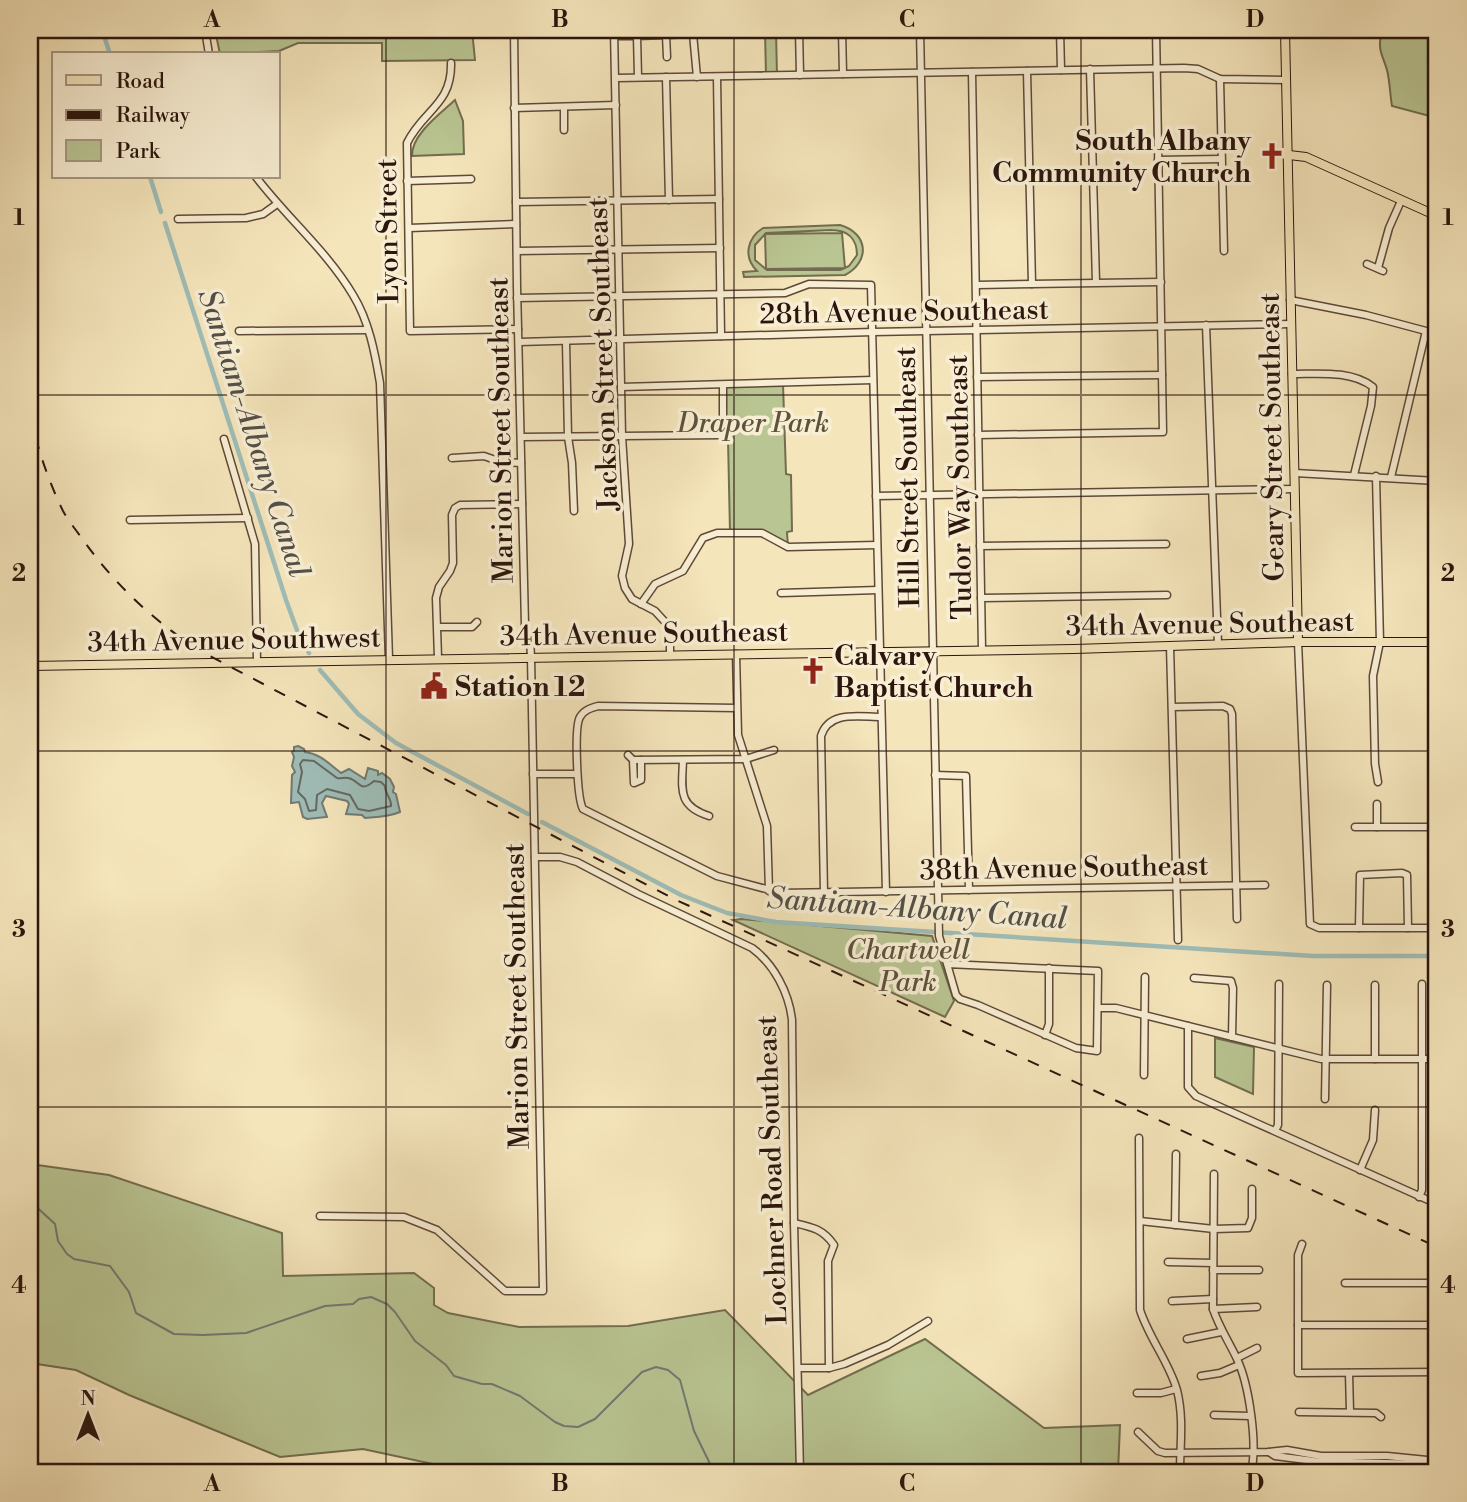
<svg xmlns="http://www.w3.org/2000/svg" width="1467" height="1502" font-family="'Libre Bodoni',serif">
  <rect width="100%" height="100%" fill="#f5e5bb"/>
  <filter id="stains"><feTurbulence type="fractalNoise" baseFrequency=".00286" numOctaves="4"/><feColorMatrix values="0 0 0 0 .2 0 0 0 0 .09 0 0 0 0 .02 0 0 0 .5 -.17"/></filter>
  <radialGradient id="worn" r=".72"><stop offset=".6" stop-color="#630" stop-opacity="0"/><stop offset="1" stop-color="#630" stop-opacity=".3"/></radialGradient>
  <!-- green -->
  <g fill="#b9c592" stroke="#726d50" stroke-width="2" fill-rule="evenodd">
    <path d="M215,30H472L475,60L382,61V43H298L279,51L220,54Z"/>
    <path d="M765,30H776L777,76H766Z"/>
    <path d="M1437,30V118L1392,106C1390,95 1390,82 1387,70C1382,53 1377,50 1382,31Z"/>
    <path d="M455,100L463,121L464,154L412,156C411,135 440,114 455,100Z"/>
    <path d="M840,225C868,233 871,261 845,275L744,277L743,272L757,271C743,257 747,238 763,228ZM831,230C847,230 857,238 857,255L849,266L845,268L842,233L765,234L766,269L845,268L840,270H767L755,260V245L766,233Z"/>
    <path d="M783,384L786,474L791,475L792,531L787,532L788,547L762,533L730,532L728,439L723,435V386Z"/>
    <path d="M741,919L932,936L954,1001L945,1017L733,920Z"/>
    <path d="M1215,1038L1254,1047L1253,1094L1215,1077Z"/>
    <path d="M30,1164L109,1175L282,1233L283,1276L414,1273L434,1288V1305L448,1313L519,1327L628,1326L725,1310L808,1395L925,1339L1044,1428L1120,1425L1118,1472H470L363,1449L280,1457L129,1395L76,1370L37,1364L30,1359Z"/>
  </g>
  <!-- water -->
  <path fill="#9ebdb7" stroke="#707a73" stroke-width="2" d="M298,746L304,749L305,752C321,754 329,764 341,773L349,769L365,779L368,768L378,771V775L382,773L390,779L394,787L393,792L396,794L400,812C388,817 377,817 365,818L362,815L346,814L349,804L347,801L326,796L322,803L327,817L307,819L303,817L299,802L291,803L292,775L295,772L292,766L294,757L292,752L294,751V747Z"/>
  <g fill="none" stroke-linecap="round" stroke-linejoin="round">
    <!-- shore -->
    <path stroke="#646962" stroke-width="2" d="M303,760L314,761L337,778C341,779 344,777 348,778C360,780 359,794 374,781L381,782L385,786C385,794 392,799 391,806L369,811L358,809L350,795L327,789L317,795L316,810L309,811L305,799L298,792L302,772L300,764Z"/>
    <!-- stream -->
    <path stroke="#707a73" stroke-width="2" d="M30,1201L55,1224L58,1241L67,1254L74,1259L110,1266L129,1292L136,1313L174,1334L203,1335L246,1333L325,1306L353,1304L359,1299L371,1297L387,1304L395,1312L415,1341L446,1365L454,1376L482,1384H492L520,1396L555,1422L564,1426L578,1427L595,1419L642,1372L656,1367L668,1370L680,1380L694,1431L714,1472"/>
    <!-- canal -->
    <g stroke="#9ebdb7" stroke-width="4.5">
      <path d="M102,30L110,54"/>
      <path d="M150,177L161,212"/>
      <path d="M165,223L286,600L298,633L309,653"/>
      <path d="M320,670L358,714L396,743L528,814"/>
      <path d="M542,822L681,895L727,913L776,922L1313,956H1437"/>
    </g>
    <defs>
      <g id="minor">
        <path d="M205,30L209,54"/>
        <path d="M614,30L622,436L629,544L622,576L625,588L632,599L655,611L666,623L670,636V654"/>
        <path d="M799,30L800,75"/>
        <path d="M842,30L843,74"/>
        <path d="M920,30L939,936L956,995L960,999L978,1005L1076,1048L1097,1051L1098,971L947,964"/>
        <path d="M1060,30L1061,70"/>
        <path d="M666,35L667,57"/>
        <path d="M615,36H637"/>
        <path d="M451,63C452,105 423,110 407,143L410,331L518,329"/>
        <path d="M1090,69L1096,282"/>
        <path d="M1027,71L1032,284"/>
        <path d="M972,72L982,650"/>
        <path d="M638,77L637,36L693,34L697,77"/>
        <path d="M666,77L669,200"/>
        <path d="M717,77L721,336"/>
        <path d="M616,78L1184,68L1198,69L1220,79L1286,80"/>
        <path d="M1220,79L1224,251"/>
        <path d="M514,108L616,105"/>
        <path d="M564,130V107"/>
        <path d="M1158,160L1221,159"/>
        <path d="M256,177C287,218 327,251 353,295C369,321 375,353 380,383L389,659"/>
        <path d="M407,181L471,179"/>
        <path d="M516,202L719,199"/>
        <path d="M178,219L246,218L263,214L277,204"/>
        <path d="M409,228L516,224"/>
        <path d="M517,251L720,248"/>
        <path d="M1367,264L1383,271"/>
        <path d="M1378,268L1389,228L1401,201"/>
        <path d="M977,285L1161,282"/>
        <path d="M517,298L785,293L809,284L871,285L886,892"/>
        <path d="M1290,300L1366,315L1426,331L1391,477"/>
        <path d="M1206,325L1218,644"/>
        <path d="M239,331L368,330"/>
        <path d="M519,342L873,332L1290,324"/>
        <path d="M566,342L568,437L572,463L574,511"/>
        <path d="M1292,374C1318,374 1351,370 1373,387L1371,406L1354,475"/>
        <path d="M977,377L1162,375"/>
        <path d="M621,387L873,380"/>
        <path d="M978,435L1163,432L1156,30"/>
        <path d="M522,437L723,435V386"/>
        <path d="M224,439L255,544L257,662"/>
        <path d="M452,458L484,456L501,462L521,463"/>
        <path d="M1295,473L1437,481"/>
        <path d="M1376,476L1380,642L1373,676L1375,764L1378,782"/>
        <path d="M876,496L1294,489"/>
        <path d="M130,520L248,518"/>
        <path d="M980,546L1166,544"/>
        <path d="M781,593L878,590"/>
        <path d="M981,598L1167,595"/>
        <path d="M641,604L655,584L683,571L703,538L717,533H762L788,547L877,545"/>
        <path d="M438,627H472L477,622"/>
        <path d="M1298,642L1310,924L1319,928H1437"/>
        <path d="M1170,646L1178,940"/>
        <path d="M736,654L738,735L767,826L769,891"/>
        <path d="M438,658L436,598L439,587L450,571L453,563L452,515L455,508L460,505L522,504"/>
        <path d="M1172,707L1223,706L1230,709L1232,714L1237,919"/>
        <path d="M736,708L598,706C591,708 584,710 580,717C574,727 577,798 583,809L717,876L781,893L1265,885"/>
        <path d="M628,755L633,760L634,783L641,780V760"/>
        <path d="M633,760L746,759L774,750"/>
        <path d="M683,760C682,789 677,806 709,816"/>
        <path d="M533,774H577"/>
        <path d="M935,775L966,776L969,890"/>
        <path d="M1377,804V827"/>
        <path d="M1355,827H1437"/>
        <path d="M535,857H560L577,862L638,894L752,948C774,964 789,993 792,1020L794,1223L800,1472"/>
        <path d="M824,893L821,736C829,710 859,717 881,717"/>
        <path d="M1359,928L1360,875L1402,873L1407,875L1408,928"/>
        <path d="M1194,978L1231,981L1233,988L1232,1037"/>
        <path d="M1098,1008H1116L1321,1059H1437"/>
        <path d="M1188,1026V1087L1196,1096L1437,1204"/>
        <path d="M1045,1035L1049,1024V968"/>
        <path d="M1375,1059V985"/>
        <path d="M1144,1075L1145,977"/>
        <path d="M1325,1099L1327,985"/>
        <path d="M1275,1131L1278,1125L1279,984"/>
        <path d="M1139,1138L1140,1310C1149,1338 1169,1362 1177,1390C1184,1418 1180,1445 1180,1472"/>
        <path d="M1360,1170L1373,1140L1375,1110"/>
        <path d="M1214,1174L1213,1309C1219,1327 1229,1342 1237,1359C1249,1384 1258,1445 1251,1472"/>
        <path d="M1419,1197L1422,1190V984"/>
        <path d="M320,1216L404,1217L437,1230L505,1291H543L531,657L530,639L525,625L517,287L514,30"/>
        <path d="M1140,1221L1214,1229L1248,1228L1252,1218V1189"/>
        <path d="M794,1223C812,1227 823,1229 834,1245L828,1261L829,1368H798"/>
        <path d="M1175,1225L1176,1154"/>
        <path d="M1302,1244L1298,1255V1373L1437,1372"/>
        <path d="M1168,1262L1213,1263"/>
        <path d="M1213,1270H1259"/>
        <path d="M1345,1283H1437"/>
        <path d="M1172,1301L1213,1299"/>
        <path d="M1213,1309L1257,1307"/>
        <path d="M1298,1325H1437"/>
        <path d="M1187,1339L1221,1332"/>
        <path d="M1237,1358L1257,1348"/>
        <path d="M829,1368L844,1364L888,1345L928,1321"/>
        <path d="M1349,1373L1350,1412"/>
        <path d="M1201,1376L1220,1373L1239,1365"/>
        <path d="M1137,1393H1161L1176,1389"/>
        <path d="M1299,1412L1376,1413L1381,1417"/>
        <path d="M1214,1415L1250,1416"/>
        <path d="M1138,1432L1158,1451L1165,1453L1269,1452L1287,1450L1321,1456H1387L1437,1461"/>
        <path d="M1269,1452L1275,1456L1314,1461L1422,1464L1432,1461"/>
      </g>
      <g id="major">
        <path d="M1285,30L1298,642"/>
        <path d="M1289,155L1306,157L1437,216"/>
        <path d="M30,666L1074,649L1298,642H1437"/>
      </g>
    </defs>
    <!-- minor casing -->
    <use href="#minor" stroke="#5e4938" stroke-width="9"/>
    <!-- major casing -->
    <use href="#major" stroke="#2b150d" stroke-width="10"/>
    <!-- minor -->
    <use href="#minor" stroke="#f8eed3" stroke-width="6"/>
    <!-- major -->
    <use href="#major" stroke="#f5e5bb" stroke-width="8"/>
    <!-- rail -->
    <path stroke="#2b150d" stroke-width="2" stroke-dasharray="12 12" stroke-linecap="butt" d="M30,414C37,447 48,480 63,511C68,520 75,529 81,537C114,584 157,625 206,654L674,899L1437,1247"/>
  </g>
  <!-- grid -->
  <path fill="none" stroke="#2b150d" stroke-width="2" stroke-opacity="0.55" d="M386,30V1472M734,30V1472M1081,30V1472M30,395H1437M30,751H1437M30,1107H1437"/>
  <!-- icons -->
  <defs>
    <symbol id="church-bare" viewBox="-9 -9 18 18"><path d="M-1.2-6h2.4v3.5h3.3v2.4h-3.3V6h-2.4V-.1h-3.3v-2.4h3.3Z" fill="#8f2418" stroke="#f8eed3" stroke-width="2.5" paint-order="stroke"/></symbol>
    <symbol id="civic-bare" viewBox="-9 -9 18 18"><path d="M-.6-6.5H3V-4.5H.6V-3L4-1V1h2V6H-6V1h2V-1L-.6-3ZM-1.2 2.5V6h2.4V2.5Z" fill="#8f2418" stroke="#f8eed3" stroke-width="2.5" paint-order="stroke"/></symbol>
  </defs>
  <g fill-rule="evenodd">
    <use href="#church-bare" x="1253" y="137" width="38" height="38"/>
    <use href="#church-bare" x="794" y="652" width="38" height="38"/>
    <use href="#civic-bare" x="415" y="667" width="38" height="38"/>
  </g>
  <g text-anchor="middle" stroke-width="7" stroke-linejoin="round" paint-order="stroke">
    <!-- poi labels -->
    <g font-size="28" font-weight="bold" fill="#2b150d" stroke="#f8eed3" text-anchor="start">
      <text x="1251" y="150" text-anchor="end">South Albany<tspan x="1251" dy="32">Community Church</tspan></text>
      <text x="834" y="665">Calvary<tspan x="834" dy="32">Baptist Church</tspan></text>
      <text x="455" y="696">Station 12</text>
    </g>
    <!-- street labels -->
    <g font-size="28" fill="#2b150d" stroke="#f8eed3">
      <text transform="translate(387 231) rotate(-91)" y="10">Lyon Street</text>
      <text transform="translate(904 311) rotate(-1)" y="10">28th Avenue Southeast</text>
      <text transform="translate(602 354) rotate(-92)" y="10">Jackson Street Southeast</text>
      <text transform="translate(500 430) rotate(-91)" y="10">Marion Street Southeast</text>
      <text transform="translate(1271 437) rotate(-91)" y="10">Geary Street Southeast</text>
      <text transform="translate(907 477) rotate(-91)" y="10">Hill Street Southeast</text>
      <text transform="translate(959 487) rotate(-91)" y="10">Tudor Way Southeast</text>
      <text transform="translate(1210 623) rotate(-1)" y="10">34th Avenue Southeast</text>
      <text transform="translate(644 633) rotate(-1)" y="10">34th Avenue Southeast</text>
      <text transform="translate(234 639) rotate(-1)" y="10">34th Avenue Southwest</text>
      <text transform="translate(1064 867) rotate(-1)" y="10">38th Avenue Southeast</text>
      <text transform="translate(516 996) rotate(-91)" y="10">Marion Street Southeast</text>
      <text transform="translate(771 1170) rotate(-92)" y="10">Lochner Road Southeast</text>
    </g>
    <!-- park labels -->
    <g font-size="28" font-style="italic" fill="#5d533c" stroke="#f8eed3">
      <text x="753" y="432">Draper Park</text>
      <text x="908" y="959">Chartwell<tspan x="908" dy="32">Park</tspan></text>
    </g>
    <!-- water labels -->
    <g font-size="30" font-style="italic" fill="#535048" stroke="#f8eed3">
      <text transform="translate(254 433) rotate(72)" y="10">Santiam-Albany Canal</text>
      <text transform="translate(917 908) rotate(4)" y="10">Santiam-Albany Canal</text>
    </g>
  </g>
  <!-- margin -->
  <rect width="1467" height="1502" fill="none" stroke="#f5e5bb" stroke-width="77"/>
  <!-- legend -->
  <rect x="52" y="52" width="228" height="126" fill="#f8eed3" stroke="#a69784" stroke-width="2"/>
  <rect x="66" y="75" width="35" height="10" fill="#f5e5bb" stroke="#a69784" stroke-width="2"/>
  <text x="116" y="88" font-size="21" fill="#2b150d">Road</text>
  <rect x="66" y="110" width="35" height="10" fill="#2b150d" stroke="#a69784" stroke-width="2"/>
  <text x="116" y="122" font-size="21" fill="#2b150d">Railway</text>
  <rect x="66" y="140" width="35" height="21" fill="#b9c592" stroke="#a69784" stroke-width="2"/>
  <text x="116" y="158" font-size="21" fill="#2b150d">Park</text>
  <!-- north arrow -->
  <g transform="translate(88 1415)" stroke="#f8eed3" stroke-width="5" paint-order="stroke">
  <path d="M0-5L12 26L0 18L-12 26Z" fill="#2b150d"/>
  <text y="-10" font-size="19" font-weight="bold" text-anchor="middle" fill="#2b150d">N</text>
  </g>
  <rect x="38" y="38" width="1390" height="1426" fill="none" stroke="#2b150d" stroke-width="2.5"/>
  <g font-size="23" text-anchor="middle" font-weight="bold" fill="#2b150d">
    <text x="212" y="27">A</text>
    <text x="560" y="27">B</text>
    <text x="907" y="27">C</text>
    <text x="1255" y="27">D</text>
    <text x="19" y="225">1</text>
    <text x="1448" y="225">1</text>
    <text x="19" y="581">2</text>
    <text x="1448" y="581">2</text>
    <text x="19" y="937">3</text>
    <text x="1448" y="937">3</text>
    <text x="19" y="1293">4</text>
    <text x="1448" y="1293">4</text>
    <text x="212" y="1491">A</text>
    <text x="560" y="1491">B</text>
    <text x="907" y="1491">C</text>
    <text x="1255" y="1491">D</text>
  </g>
  <rect width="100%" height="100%" filter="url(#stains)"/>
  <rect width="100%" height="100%" fill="url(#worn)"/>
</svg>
